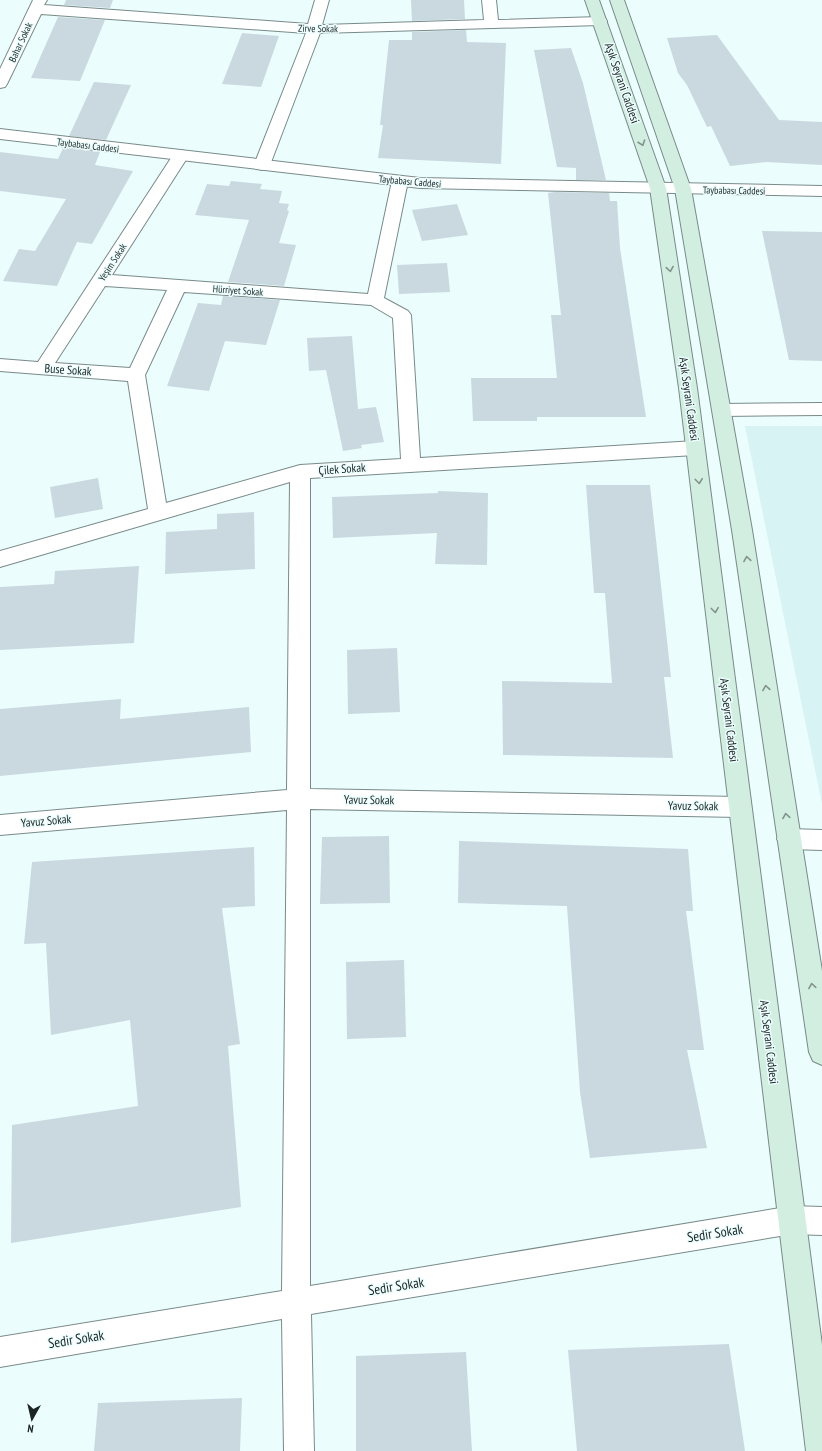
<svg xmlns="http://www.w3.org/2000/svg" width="822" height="1451" font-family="'PT Sans Narrow',sans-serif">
  <rect width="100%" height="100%" fill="#ebfdfd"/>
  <!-- built -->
  <path fill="#d8f3f3" d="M745,426H822V804Z"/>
  <!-- building -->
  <g fill="#cad9e0">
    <path d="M66,0H113L110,8L64,5Z"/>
    <path d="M411,0H464L465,19L412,21Z"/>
    <path d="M58,17L105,20L80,81L31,78Z"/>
    <path d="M466,30L467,42L506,43L501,164L378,158L383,125H380L389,40H412V32Z"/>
    <path d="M242,33L279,36L261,87L222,84Z"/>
    <path d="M717,35L779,120L822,122V165L766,162L730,166L711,126L707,127L687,85L678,73L667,38Z"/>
    <path d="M571,48L583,83L606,180H576V168L557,167L534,50Z"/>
    <path d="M94,82L131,85L106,140L69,136Z"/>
    <path d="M63,148L100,152L95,165L133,171L92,244L77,242L57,286L3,281L19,249L35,251L66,199L0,191V152L58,159Z"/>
    <path d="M231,181L262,184L260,189L282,191L279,203L289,204L287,210L289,211L279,243L296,245L284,286L228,282L249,220L195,215L207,184L229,186Z"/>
    <path d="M555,192L609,193L610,201H617L620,248L646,417H537V421H473L471,378H557L551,315H561L548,193Z"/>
    <path d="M457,204L468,235L422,241L412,210Z"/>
    <path d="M762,231L822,232V361L789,360Z"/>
    <path d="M447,263L450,292L399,294L397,265Z"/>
    <path d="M223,296L280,300L266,345L225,341L209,391L167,386L198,303L221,305Z"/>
    <path d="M352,336L358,409L376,407L384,442L361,445L362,448L343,451L326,370L309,371L307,338Z"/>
    <path d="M98,478L103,509L55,518L50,487Z"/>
    <path d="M586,485H650L671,677H664L673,758L503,755L502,681L612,683L605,593H594Z"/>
    <path d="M438,491L488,493L487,565L435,564L437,533L333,538L332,497L438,493Z"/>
    <path d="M254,512L255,569L165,574L166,532L217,529V514Z"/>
    <path d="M139,566L134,643L0,650V587L54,584L55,571Z"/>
    <path d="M397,648L400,712L348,714L347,650Z"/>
    <path d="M121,699L120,719L249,707L251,752L0,776V709Z"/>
    <path d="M389,836L390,903L320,904L322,837Z"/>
    <path d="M459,841L688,849L693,911H686L704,1050H687L707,1148L590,1158L580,1092L567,906L458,903Z"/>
    <path d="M254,847L255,906L222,908L240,1044L228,1046L241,1207L11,1243L12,1125L138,1106L130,1020L51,1035L46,943L24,944L32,862Z"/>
    <path d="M404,960L406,1037L347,1039L346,962Z"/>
    <path d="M729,1344L745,1451H577L568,1350Z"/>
    <path d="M466,1352L472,1451H356V1356Z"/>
    <path d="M242,1398L240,1451H94L98,1403Z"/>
  </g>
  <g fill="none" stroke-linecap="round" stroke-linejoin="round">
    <defs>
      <g id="minor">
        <path d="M33,0H47L44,5L308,24L315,0H329L322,25L484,20L482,0H496L498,20L600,17L605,18L607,21L605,24L600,25L320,33L270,165L268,168L262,170L256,168L254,165L306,33L41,14L7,84L5,87L0,88V69Z"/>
        <path d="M181,150L187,152L189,155L112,275L368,294L392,181L394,178L400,176L406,178L408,181L384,298L408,311L411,315L420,458L695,441L702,443L704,448L702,453L695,455L310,478V789L739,797L747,800L750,807L747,814L739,817L310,809V1286L792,1206L822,1207V1235L792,1234L311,1314L314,1451H284L282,1319L0,1367V1337L282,1291L287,810L0,835V815L287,790L290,482L0,567V551L148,509L128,381L0,371V359L38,362L173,155L175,152ZM105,286L167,290L130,368L55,363ZM184,292L371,305L393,318L401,459L300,465L166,503L145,375Z"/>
        <path d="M822,403V415L722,416L715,415L713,410L715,405L722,404Z"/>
        <path d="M789,829L822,830V850L789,849L781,846L777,839L781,832Z"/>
      </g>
      <path id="tertiary" d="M0,129L420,178L822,186V196L420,188L0,139Z"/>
      <g id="secondary">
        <path d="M585,0H599L666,188L697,388L822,1345V1451H806L679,388L650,188Z"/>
        <path d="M610,0H624L691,189L752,530L822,971V1065L813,1061L809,1052L732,530L675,189Z"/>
      </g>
    </defs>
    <!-- minor casing -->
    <use href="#minor" stroke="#798a89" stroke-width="2"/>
    <!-- tertiary casing -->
    <use href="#tertiary" stroke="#798a89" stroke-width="2"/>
    <!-- secondary casing -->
    <use href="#secondary" stroke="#798a89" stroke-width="2"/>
    <!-- minor -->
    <use href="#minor" fill="#fff" fill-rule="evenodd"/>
    <!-- tertiary -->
    <use href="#tertiary" fill="#fff" fill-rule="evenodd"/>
    <!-- secondary -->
    <use href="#secondary" fill="#d2eee1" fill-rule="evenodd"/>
  </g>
  <!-- one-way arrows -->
  <defs><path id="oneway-chevron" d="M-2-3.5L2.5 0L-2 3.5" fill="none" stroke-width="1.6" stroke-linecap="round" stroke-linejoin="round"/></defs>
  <g stroke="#81938c">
    <use href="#oneway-chevron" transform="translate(642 143) rotate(71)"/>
    <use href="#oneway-chevron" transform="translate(670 269) rotate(81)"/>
    <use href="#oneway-chevron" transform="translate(699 481) rotate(83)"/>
    <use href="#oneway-chevron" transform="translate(747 559) rotate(-99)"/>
    <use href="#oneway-chevron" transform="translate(715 610) rotate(83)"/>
    <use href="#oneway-chevron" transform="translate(766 688) rotate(-99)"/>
    <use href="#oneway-chevron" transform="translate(786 816) rotate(-99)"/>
    <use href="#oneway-chevron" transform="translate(812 986) rotate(-99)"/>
  </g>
  <g text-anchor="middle" stroke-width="3" stroke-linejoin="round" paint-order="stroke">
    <!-- far-street labels -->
    <g font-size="10" fill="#1d2424" stroke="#ebfdfd">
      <text transform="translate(318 28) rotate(1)" y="4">Zirve Sokak</text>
      <text transform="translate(20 42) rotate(-65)" y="4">Bahar Sokak</text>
      <text transform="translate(88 145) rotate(7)" y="4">Taybabası Caddesi</text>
      <text transform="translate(410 181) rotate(5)" y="4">Taybabası Caddesi</text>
      <text transform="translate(734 190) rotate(1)" y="4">Taybabası Caddesi</text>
      <text transform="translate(112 262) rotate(-57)" y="4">Yeşim Sokak</text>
      <text transform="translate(238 290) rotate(4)" y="4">Hürriyet Sokak</text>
    </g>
    <!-- street labels -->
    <g font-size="12" fill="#1d2424" stroke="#ebfdfd">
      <text transform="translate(622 83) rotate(71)" y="4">Aşık Seyrani Caddesi</text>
      <text transform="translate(68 370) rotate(4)" y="4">Buse Sokak</text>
      <text transform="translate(689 399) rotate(82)" y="4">Aşık Seyrani Caddesi</text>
      <text transform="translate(342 469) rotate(-4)" y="4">Çilek Sokak</text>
      <text transform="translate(729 720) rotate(83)" y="4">Aşık Seyrani Caddesi</text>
      <text transform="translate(369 800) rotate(1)" y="4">Yavuz Sokak</text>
      <text transform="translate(693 806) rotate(1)" y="4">Yavuz Sokak</text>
      <text transform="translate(46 821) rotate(-5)" y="4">Yavuz Sokak</text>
      <text transform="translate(769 1042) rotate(83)" y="4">Aşık Seyrani Caddesi</text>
    </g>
    <!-- near-street labels -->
    <g font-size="14" fill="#1d2424" stroke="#ebfdfd">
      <text transform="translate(715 1233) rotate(-9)" y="5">Sedir Sokak</text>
      <text transform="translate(396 1286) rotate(-9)" y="5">Sedir Sokak</text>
      <text transform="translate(76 1339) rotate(-9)" y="5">Sedir Sokak</text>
    </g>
  </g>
  <!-- north arrow -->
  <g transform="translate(32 1419) rotate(188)" stroke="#ebfdfd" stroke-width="3" paint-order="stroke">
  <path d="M0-3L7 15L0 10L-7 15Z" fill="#1d2424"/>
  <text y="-6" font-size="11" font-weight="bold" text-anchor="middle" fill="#1d2424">N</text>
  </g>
</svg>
